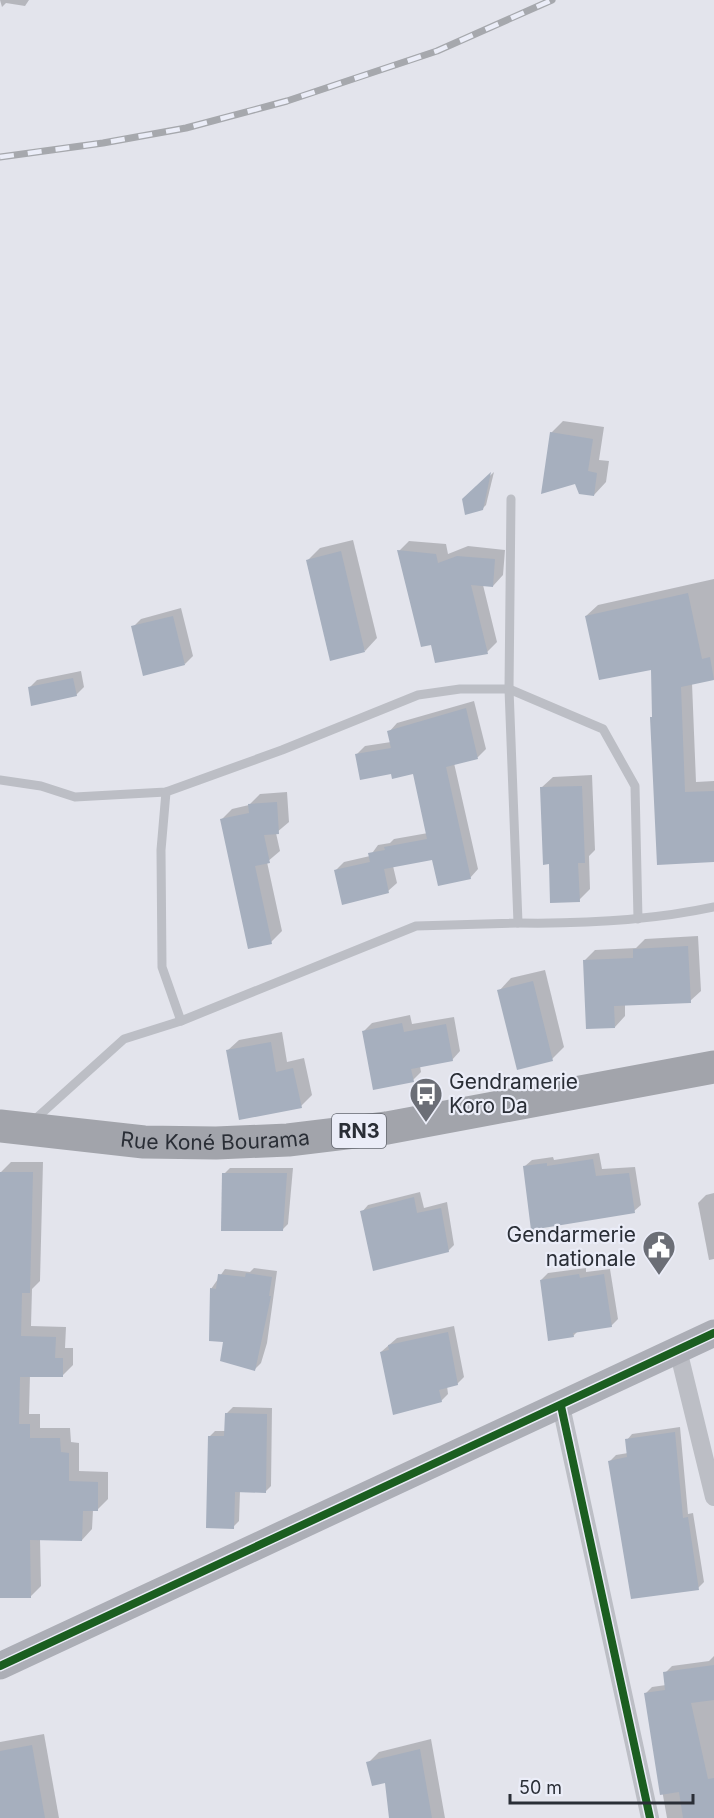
<svg xmlns="http://www.w3.org/2000/svg" width="714" height="1818" font-family="Inter,sans-serif">
  <rect width="100%" height="100%" fill="#e3e4ec"/>
  <!-- shadow -->
  <g fill="#0003">
    <path d="M0,0H29L25,6L6,3L2,7Z"/>
    <path d="M563,421L604,427L599,460L609,461L606,482L594,495L551,433Z"/>
    <path d="M494,472L486,505L482,509L464,500Z"/>
    <path d="M353,540L377,638L365,651L308,560L320,548Z"/>
    <path d="M409,541L446,544L448,554L468,546L505,550L503,575L493,586L483,585L497,642L487,652L432,643L399,551Z"/>
    <path d="M714,579V679L692,683L696,782L714,781V861L651,718L654,715L652,668L586,616L598,605Z"/>
    <path d="M181,608L193,656L185,664L133,627L141,619Z"/>
    <path d="M81,671L84,687L76,695L29,688L37,680Z"/>
    <path d="M474,701L486,749L478,757L454,763L478,869L470,878L433,859L393,866L397,883L388,891L336,870L344,862L370,856L378,845L390,843L394,839L428,833L414,772H392L357,754L365,746L391,742L389,732L397,723Z"/>
    <path d="M592,775L595,850L589,856L590,889L579,900L550,863L541,788L553,777Z"/>
    <path d="M287,792L289,822L276,833L280,851L267,862L282,931L271,942L221,820L232,809L249,805L260,794Z"/>
    <path d="M698,936L701,991L690,1001L625,1004V1016L615,1027L585,960L595,950L636,948L645,939Z"/>
    <path d="M545,970L564,1047L552,1059L499,991L511,978Z"/>
    <path d="M410,1015L412,1024L454,1017L460,1051L452,1060L420,1066L421,1072L413,1080L364,1031L372,1023Z"/>
    <path d="M282,1032L287,1062L304,1058L312,1095L301,1106L227,1051L239,1040Z"/>
    <path d="M599,1153L602,1169L635,1167L641,1205L634,1211L525,1166L532,1160L553,1157L554,1160Z"/>
    <path d="M11,1162H43L40,1281L32,1289L31,1326L66,1327L65,1348H73V1365L63,1375H30L29,1414H40V1428H70L71,1442L79,1443V1471L108,1472V1499L97,1510H93L92,1529L82,1540L40,1539L41,1586L30,1597H0L1,1172Z"/>
    <path d="M230,1168H293L288,1224L282,1230L224,1174Z"/>
    <path d="M420,1192L424,1208L447,1202L454,1245L448,1251L362,1212L368,1205Z"/>
    <path d="M714,1193V1259L709,1260L698,1203L706,1195Z"/>
    <path d="M254,1268L277,1271L267,1343L261,1363L255,1369L225,1340L211,1289L225,1269L250,1272Z"/>
    <path d="M586,1268V1272L610,1269L618,1319L611,1326L578,1331L573,1336L541,1280L548,1273Z"/>
    <path d="M454,1326L464,1377L457,1384L447,1386L448,1394L441,1401L381,1352L397,1338Z"/>
    <path d="M233,1407L272,1408L271,1486L265,1492L240,1491L239,1521L233,1527L209,1437L215,1431H226L227,1413Z"/>
    <path d="M680,1427L688,1514L693,1513L704,1582L698,1588L610,1461L616,1455L628,1453L627,1440L632,1434Z"/>
    <path d="M714,1656V1818H667L645,1694L652,1687L666,1685L665,1673L672,1666L709,1661Z"/>
    <path d="M44,1734L59,1818H0V1742Z"/>
    <path d="M431,1739L445,1818H390L386,1781L368,1763L379,1752Z"/>
  </g>
  <!-- building -->
  <g fill="#a6afbe">
    <path d="M550,432L593,439L588,471L597,473L594,496L579,494L575,484L541,494Z"/>
    <path d="M491,472L483,510L465,515L462,499Z"/>
    <path d="M397,550L436,554L438,563L457,556L495,559L493,587L471,585L488,654L435,663L431,645L421,647Z"/>
    <path d="M341,551L365,652L330,661L306,560Z"/>
    <path d="M688,593L702,659L710,657L714,680L681,687L685,792L714,791V862L657,865L650,717H652L651,670L599,680L585,616Z"/>
    <path d="M173,616L185,665L143,676L131,626Z"/>
    <path d="M73,678L77,696L31,706L28,687Z"/>
    <path d="M466,708L478,759L446,767L471,879L438,886L432,860L384,869L389,893L342,905L334,870L370,862L368,853L385,850L384,847L427,839L413,774L392,779L391,774L360,780L355,754L391,748L387,731Z"/>
    <path d="M582,786L585,863H578L580,902L550,903L549,864L543,865L540,787Z"/>
    <path d="M277,802L279,834L264,835L270,863L255,866L272,944L248,949L220,819L249,813L248,804Z"/>
    <path d="M688,946L691,1003L614,1006L615,1028L586,1029L583,960L633,958V949Z"/>
    <path d="M533,981L553,1061L517,1070L497,990Z"/>
    <path d="M402,1023L404,1032L446,1024L453,1061L411,1069L414,1082L373,1090L362,1031Z"/>
    <path d="M271,1042L276,1072L293,1068L302,1108L239,1120L226,1050Z"/>
    <path d="M593,1159L596,1176L629,1173L635,1213L531,1230L523,1166L547,1163V1166Z"/>
    <path d="M0,1172H33L30,1293H22L21,1336L56,1337L55,1358H63V1377H20L19,1424H30V1438H60L61,1452L69,1453V1481L98,1482V1511H83L82,1541L30,1540L31,1598H0Z"/>
    <path d="M222,1173H287L283,1231H221Z"/>
    <path d="M414,1197L417,1213L441,1208L449,1252L373,1271L360,1211Z"/>
    <path d="M246,1273L272,1277L269,1296H271L255,1371L220,1361L223,1342L209,1341L210,1288L216,1289L218,1274L245,1277Z"/>
    <path d="M579,1274L580,1278L604,1274L612,1327L573,1333L574,1337L548,1341L540,1280Z"/>
    <path d="M448,1332L458,1385L439,1390L442,1402L393,1415L380,1352L389,1350L388,1345Z"/>
    <path d="M225,1413L267,1414L266,1493L235,1492L234,1529L206,1528L208,1436H224Z"/>
    <path d="M675,1432L683,1518L688,1517L699,1590L631,1599L608,1461L627,1457L625,1439Z"/>
    <path d="M714,1665V1700L691,1703L708,1779L714,1778V1818H683L679,1792L660,1795L644,1693L665,1690L663,1672Z"/>
    <path d="M32,1745L45,1818H0V1751Z"/>
    <path d="M420,1749L432,1818H389L385,1783L372,1786L366,1762Z"/>
  </g>
  <g fill="none" stroke-linecap="round" stroke-linejoin="round">
    <!-- lane -->
    <g stroke="#bcbec5" stroke-width="9">
      <path d="M0,780L41,786L75,797L166,792L282,750L418,695L460,689H509L603,729L635,786L638,919"/>
      <path d="M166,792L161,850L162,967L181,1021"/>
      <path d="M518,923C584,924 649,921 714,907"/>
      <path d="M32,1122L124,1039L181,1021L416,926L518,923L509,689L511,499"/>
    </g>
    <!-- street -->
    <g stroke="#bcbec5" stroke-width="18">
      <path d="M678,1350L714,1497"/>
      <path d="M561,1406L650,1818"/>
    </g>
    <!-- secondary -->
    <path stroke="#acaeb6" stroke-width="27" d="M0,1666L714,1333"/>
    <!-- highway -->
    <path stroke="#a2a4ab" stroke-width="33" id="s1" d="M0,1126L144,1142L216,1143L288,1140L387,1128L714,1067"/>
    <defs>
      <path id="rail" d="M0,157L103,143L186,128L287,101L437,51L552,0"/>
    </defs>
    <!-- rail casing -->
    <use href="#rail" stroke="#a6a8ad" stroke-width="7"/>
    <!-- rail -->
    <use href="#rail" stroke="#ebedf8" stroke-width="4.5" stroke-dasharray="14" stroke-linecap="butt"/>
    <defs>
      <g id="cycleway">
        <path d="M561,1406L650,1818"/>
        <path d="M0,1666L714,1333"/>
      </g>
    </defs>
    <!-- cycleway casing -->
    <use href="#cycleway" stroke="#ebedf8" stroke-width="11"/>
    <!-- cycleway -->
    <use href="#cycleway" stroke="#1b5e20" stroke-width="8"/>
  </g>
  <!-- icons -->
  <defs>
    <symbol id="bus-pin" viewBox="-11 -11 22 30"><path d="M0 17L-7.5 6A9.5 9.5 0 1 1 7.5 6Z" fill="#6b6e76" stroke="#ebedf8"/><path d="M-5-6H5V4H4V6H2V4H-2V6H-4V4H-5ZM-3.5-4V0h7V-4ZM-3.5 1.2v1.5H-2V1.2ZM2 1.2v1.5H3.5V1.2Z" fill="#fff"/></symbol>
    <symbol id="civic-pin" viewBox="-11 -11 22 30"><path d="M0 17L-7.5 6A9.5 9.5 0 1 1 7.5 6Z" fill="#6b6e76" stroke="#ebedf8"/><path d="M-.6-6.5H3V-4.5H.6V-3L4-1V1h2V6H-6V1h2V-1L-.6-3ZM-1.2 2.5V6h2.4V2.5Z" fill="#fff"/></symbol>
  </defs>
  <g fill-rule="evenodd">
    <use href="#bus-pin" x="407" y="1075" width="38" height="52"/>
    <use href="#civic-pin" x="640" y="1228" width="38" height="52"/>
  </g>
  <g text-anchor="middle" stroke-width="4.5" stroke-linejoin="round" paint-order="stroke">
    <!-- shield labels -->
    <rect fill="#ebedf8" stroke="#646770" stroke-width="1.5" x="332" y="1114" width="54" height="34" rx="4.5"/>
    <g font-size="20" font-weight="bold" fill="#2a2e36">
      <text x="359" y="1138">RN3</text>
    </g>
    <!-- poi labels -->
    <g font-size="21" fill="#2a2e36" stroke="#ebedf8" text-anchor="start">
      <text x="449" y="1089">Gendramerie<tspan x="449" dy="24">Koro Da</tspan></text>
      <text x="636" y="1242" text-anchor="end">Gendarmerie<tspan x="636" dy="24">nationale</tspan></text>
    </g>
    <!-- street labels -->
    <g font-size="21" fill="#2a2e36" stroke="#ebedf8">
      <text dy="7" stroke="none"><textPath href="#s1" startOffset="216">Rue Koné Bourama</textPath></text>
    </g>
  </g>
  <!-- scale -->
  <path d="M510 1794v9h183v-9" fill="none" stroke="#2a2e36" stroke-width="3"/>
  <text x="519" y="1794" font-size="18" fill="#2a2e36" stroke="#ebedf8" stroke-width="4.5" paint-order="stroke">50 m</text>
</svg>
